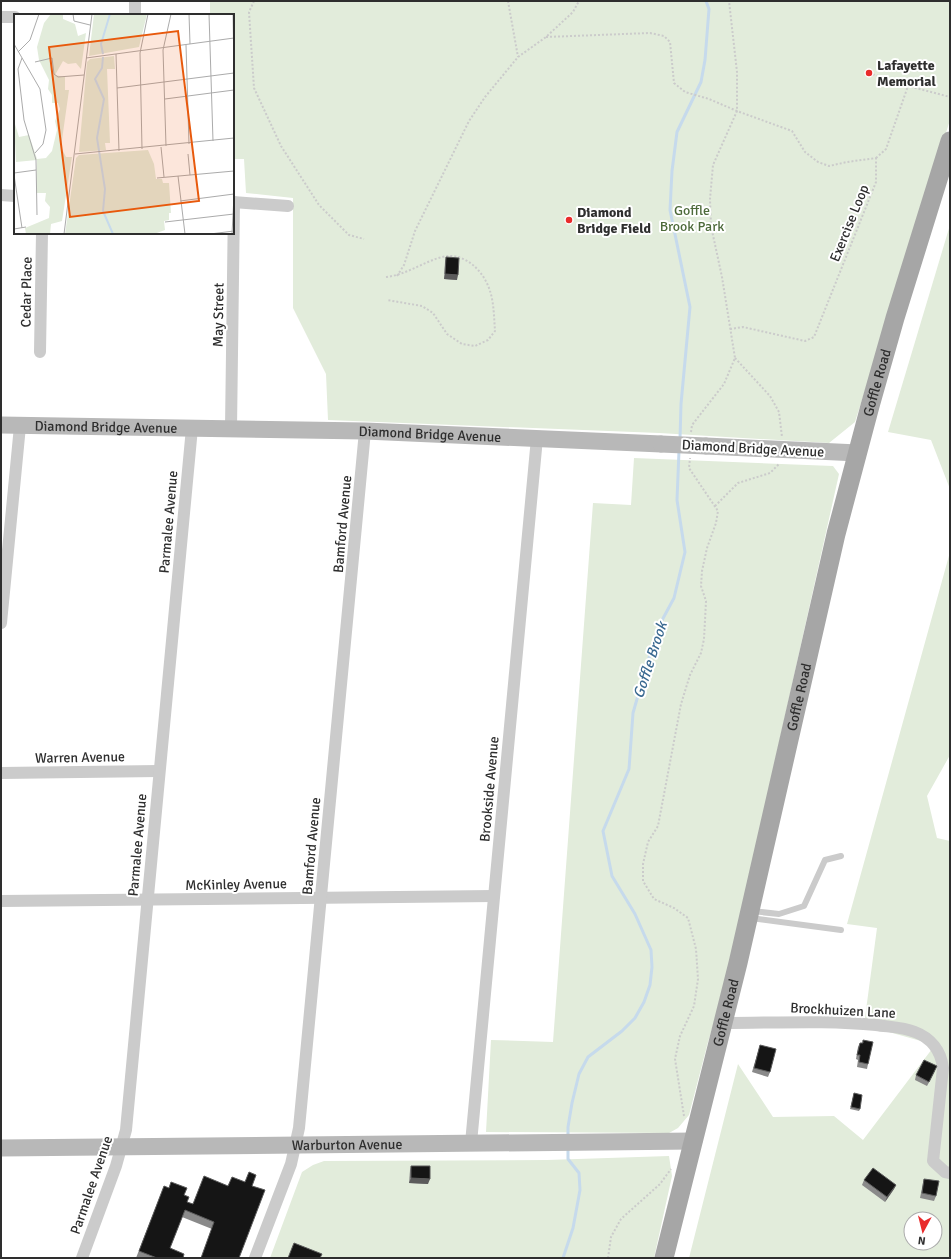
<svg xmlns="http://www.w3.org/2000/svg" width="951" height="1259" font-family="Signika,sans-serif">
  <rect width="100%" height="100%" fill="#fff"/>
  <!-- green -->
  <g fill="#e2ecdb" fill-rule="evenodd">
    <path d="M210,1H950V120L855,422L829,443L659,433L328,420L326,374L293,308V198L246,193L244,159H233V15H210Z"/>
    <path d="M950,225V489L931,440L888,432Z"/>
    <path d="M634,458L833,466L839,474L725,985L708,1042L689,1115L678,1128L669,1133L486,1132L491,1040L553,1042L593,503L631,505Z"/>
    <path d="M950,552V755L927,796L937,838L950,841V1258H689L738,1064L773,1117L834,1116L863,1140L935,1045L864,1025L877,928L847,924ZM911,1219H935V1243H911Z"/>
    <path d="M669,1156L672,1176L654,1258H270L302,1172L313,1165L324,1161L547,1160Z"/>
  </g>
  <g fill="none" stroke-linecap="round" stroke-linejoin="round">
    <!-- stream -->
    <g stroke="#c6daec" stroke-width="3">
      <path d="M680,439L681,404L690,307L670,210L672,171L677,132L701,82L705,60L709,9L706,1"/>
      <path d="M568,1136V1127L572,1103L579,1074L588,1057L622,1031L635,1018L644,1002L650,985L652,967L651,950L635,914L612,876L603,831L629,769L633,713L647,664L660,624L674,598L685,552L677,500L679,451"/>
      <path d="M563,1258L573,1228L580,1190L579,1173L568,1159V1148"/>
    </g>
    <!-- path -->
    <g stroke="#cbcbcb" stroke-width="2" stroke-dasharray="2 2" stroke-linecap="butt">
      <path d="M254,1L249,12L254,88L281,146L319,205L349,235L364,239"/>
      <path d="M508,1L518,57"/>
      <path d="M546,37L650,33L664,36L670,42L674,83L685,92L709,99L737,111L792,131L805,152L818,162L829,166L847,162L876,158"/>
      <path d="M869,73L908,86L950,97"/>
      <path d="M876,158L886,149L908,86"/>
      <path d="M397,276L404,265L415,231L469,121L485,97L518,57L546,37L573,12L579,1"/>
      <path d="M386,277C406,275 423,262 442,257C464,251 484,271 490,291C494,303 494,318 495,331L488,340L475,346L462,344L447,334L433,313L422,306L387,300"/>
      <path d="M730,329L743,327L805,341L814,337L876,182V158"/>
      <path d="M735,358L770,396L779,412L782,437"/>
      <path d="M691,432L692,425L724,384L735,358L722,277L711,226L710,199L713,165L737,111V72L729,1"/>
      <path d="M715,506L738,483L770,473L779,464"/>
      <path d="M684,1116L675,1059L680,1036L694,1006L698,979L696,949L688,918L674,908L654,899L643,881V864L648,842L658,826L681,704L690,675L701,653L704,639L706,601L701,586L702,571L707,548L716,523L718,511L689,468L690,458"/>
      <path d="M608,1258L611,1237L621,1219L660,1184L671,1169"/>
    </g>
    <!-- lane -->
    <g stroke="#cbcbcb" stroke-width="6">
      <path d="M752,911L779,914L804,906L825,860L841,856"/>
      <path d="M750,918L841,930"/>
    </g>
    <!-- street -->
    <g stroke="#cbcbcb" stroke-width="12">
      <path d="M135,15V1"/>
      <path d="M1,17H15"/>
      <path d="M1,195L15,196"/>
      <path d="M233,202L288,206"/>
      <path d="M40,352L42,233"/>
      <path d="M231,428L234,202"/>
      <path d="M1,623L20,426"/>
      <path d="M1,773L159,771"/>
      <path d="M1,901L494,896"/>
      <path d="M724,1023C775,1023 826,1020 876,1025C889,1027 903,1027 915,1032C931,1038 941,1051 943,1068L933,1161L945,1172L950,1173"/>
      <path d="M471,1143L537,438"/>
      <path d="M82,1258L116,1166L126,1130L192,428"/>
      <path d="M255,1258L291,1164L299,1128L365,431"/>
    </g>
    <!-- secondary -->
    <g stroke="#b8b8b8" stroke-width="17">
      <path id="s1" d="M1,425L365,431L661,444"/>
      <path d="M706,446L858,453"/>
      <path id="s2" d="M1,1148L694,1141"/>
    </g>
    <!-- primary -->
    <path stroke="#a6a6a6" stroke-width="19" id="s3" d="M664,1258L738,963L836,534L870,406L895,318L950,141"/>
    <!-- secondary-bridge -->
    <path stroke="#b8b8b8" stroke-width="17" d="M661,444L706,446"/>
  </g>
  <!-- wall -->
  <g fill="#8a8a8a">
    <path d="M446,257L457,280L444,279L445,262Z"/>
    <path d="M863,1040L868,1064L867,1069L857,1067L858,1060L856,1059L858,1047L860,1043H862Z"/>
    <path d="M760,1045L770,1072L768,1077L752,1072Z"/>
    <path d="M935,1071L927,1086L915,1080L916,1075Z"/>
    <path d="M854,1093L860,1109L859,1111L850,1109Z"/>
    <path d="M411,1166L428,1184L409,1183L410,1170Z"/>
    <path d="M256,1175L212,1229L182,1217L170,1248L183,1258H136L164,1186L184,1195L187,1202L193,1204L228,1186L245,1182Z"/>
    <path d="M924,1179L936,1196L934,1201L920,1198L923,1183Z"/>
    <path d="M864,1180L896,1185L894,1189L885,1202L862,1185Z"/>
  </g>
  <!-- shaded-wall -->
  <g fill="#5b5b5b">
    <path d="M445,274L458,275L457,280L444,279Z"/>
    <path d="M411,1178L430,1179L428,1184L409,1183Z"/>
    <path d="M896,1185L894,1189L885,1202L887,1197Z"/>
  </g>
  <!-- building -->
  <g fill="#151515" stroke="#5b5b5b">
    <path d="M446,257L459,258L458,275L445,274Z"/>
    <path d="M863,1040L873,1042L868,1064L859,1062L860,1055H857L860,1043H863Z"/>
    <path d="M760,1045L776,1049L770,1072L754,1068Z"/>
    <path d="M924,1060L937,1066L929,1082L916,1075Z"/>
    <path d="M854,1093L862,1095L860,1109L851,1107Z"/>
    <path d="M411,1166H430V1179L411,1178Z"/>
    <path d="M873,1168L896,1185L887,1197L864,1180Z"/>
    <path d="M249,1172L256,1175L252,1186L265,1190L239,1258H201L214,1222L185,1210L170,1248L184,1254L183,1258H157L139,1251L164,1186L169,1188L171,1182L187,1188L184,1195L189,1197L187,1202L193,1204L204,1176L228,1186L232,1177L245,1182Z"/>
    <path d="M924,1179L939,1181L936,1196L922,1193Z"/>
    <path d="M294,1243L322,1254L320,1258H288Z"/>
  </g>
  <!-- markers -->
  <g fill="#e92b2b" stroke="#fff" stroke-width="1.5">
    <circle cx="869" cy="73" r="4"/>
    <circle cx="569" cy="220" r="4"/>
  </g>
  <g text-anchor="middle" stroke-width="4" stroke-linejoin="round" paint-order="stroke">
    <!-- poi labels -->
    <g font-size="14" font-weight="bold" fill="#2e2e2e" stroke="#fff" text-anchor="start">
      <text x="877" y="70">Lafayette<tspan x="877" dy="16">Memorial</tspan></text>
      <text x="577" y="217">Diamond<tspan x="577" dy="16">Bridge Field</tspan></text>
    </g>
    <!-- park labels -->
    <g font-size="14" fill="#4d6a3a" stroke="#fff">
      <text x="692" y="215">Goffle<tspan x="692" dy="16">Brook Park</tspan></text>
    </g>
    <!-- street labels -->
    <g font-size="14" fill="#2e2e2e" stroke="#fff">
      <text transform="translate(849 223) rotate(-68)" y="5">Exercise Loop</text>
      <text transform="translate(26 292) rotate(-89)" y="5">Cedar Place</text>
      <text transform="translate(218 315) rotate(-89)" y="5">May Street</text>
      <text dy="5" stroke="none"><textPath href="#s3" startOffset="901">Goffle Road</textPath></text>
      <text dy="5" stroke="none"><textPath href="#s1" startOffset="105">Diamond Bridge Avenue</textPath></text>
      <text dy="5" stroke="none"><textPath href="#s1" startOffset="429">Diamond Bridge Avenue</textPath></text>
      <text transform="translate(753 448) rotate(3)" y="5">Diamond Bridge Avenue</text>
      <text transform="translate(168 522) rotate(-85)" y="5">Parmalee Avenue</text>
      <text transform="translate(342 524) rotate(-85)" y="5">Bamford Avenue</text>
      <text dy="5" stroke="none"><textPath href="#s3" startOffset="577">Goffle Road</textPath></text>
      <text transform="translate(80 757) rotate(-1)" y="5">Warren Avenue</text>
      <text transform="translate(489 789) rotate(-85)" y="5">Brookside Avenue</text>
      <text transform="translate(137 845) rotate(-85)" y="5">Parmalee Avenue</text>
      <text transform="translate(311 846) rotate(-85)" y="5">Bamford Avenue</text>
      <text transform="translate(236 884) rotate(-1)" y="5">McKinley Avenue</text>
      <text transform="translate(843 1010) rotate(3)" y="5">Brockhuizen Lane</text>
      <text dy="5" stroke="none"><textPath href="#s3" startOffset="253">Goffle Road</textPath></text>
      <text dy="5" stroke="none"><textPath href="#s2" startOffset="346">Warburton Avenue</textPath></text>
      <text transform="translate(91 1185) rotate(-71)" y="5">Parmalee Avenue</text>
    </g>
    <!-- water labels -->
    <g font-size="15" font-style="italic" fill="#3a6991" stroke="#fff">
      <text transform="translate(650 660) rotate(-72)" y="5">Goffle Brook</text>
    </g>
  </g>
  <!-- overview -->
  <g transform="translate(14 14)">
    <rect width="220" height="220" fill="#fff"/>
    <path d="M37,0H49V5L61,10L64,22L72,19L67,55L62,49L54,50L49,47L41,61L51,63V76H55L47,133L52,143H58L48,207L37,210L36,220H12L11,214L35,204L36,193L31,187L32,179H22L23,146L2,148L0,107L5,123L15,121L23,145L32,144L38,137L43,116L41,107L46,95L44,89H38V81L34,75L35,66L25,46L23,33L30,9ZM80,0H133L125,33L75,42ZM100,42L101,55H93L96,129H91L92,136L65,138L73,48L76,45ZM134,136L140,150L142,165H148L149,169H155L157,199H155V206L150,207L151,216L140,220H51L62,144L65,141Z" fill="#e2ecdb"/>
    <path fill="none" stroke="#c6daec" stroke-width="2" d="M89,40L87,30L96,0M89,43L88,54L81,65L90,85L83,124L91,175L89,197L99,220"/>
    <path fill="none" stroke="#ababab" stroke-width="1" d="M59,0L60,7L76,11M175,0L176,30M195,0L199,127M219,0L220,55M0,30L26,75L32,116L29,130L21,139M172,31L175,130M4,38L16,26L25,0M102,40L105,137M8,44L4,55L10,106L22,146L23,201M72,44L220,24M21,48L38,44L40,60L44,63L70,61M103,74L220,59M151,85L220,76M152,132L149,36L157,0M147,133L150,163M128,135L126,39L134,0M61,140L220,124M174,140L176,161M0,159L22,156M0,161L8,214M164,162L171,220M143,164L220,157M166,187L220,180M151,208L220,200M0,215L12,213M50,220L78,0M196,220L220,217M218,220L220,182"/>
    <path fill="#e8590c" fill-opacity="0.15" stroke="#e8590c" stroke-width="2" d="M164,17L185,187L56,203L35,33Z"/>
    <rect width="220" height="220" fill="none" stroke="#2e2e2e" stroke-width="2"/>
  </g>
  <!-- border -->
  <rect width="951" height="1259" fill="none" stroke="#2e2e2e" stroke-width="4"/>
  <!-- north arrow -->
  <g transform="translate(923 1231) rotate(187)"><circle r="19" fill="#ffffff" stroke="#ababab"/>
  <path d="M0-3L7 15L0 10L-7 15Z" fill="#e92b2b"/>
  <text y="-6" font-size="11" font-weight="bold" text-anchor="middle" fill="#2e2e2e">N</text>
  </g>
</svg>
